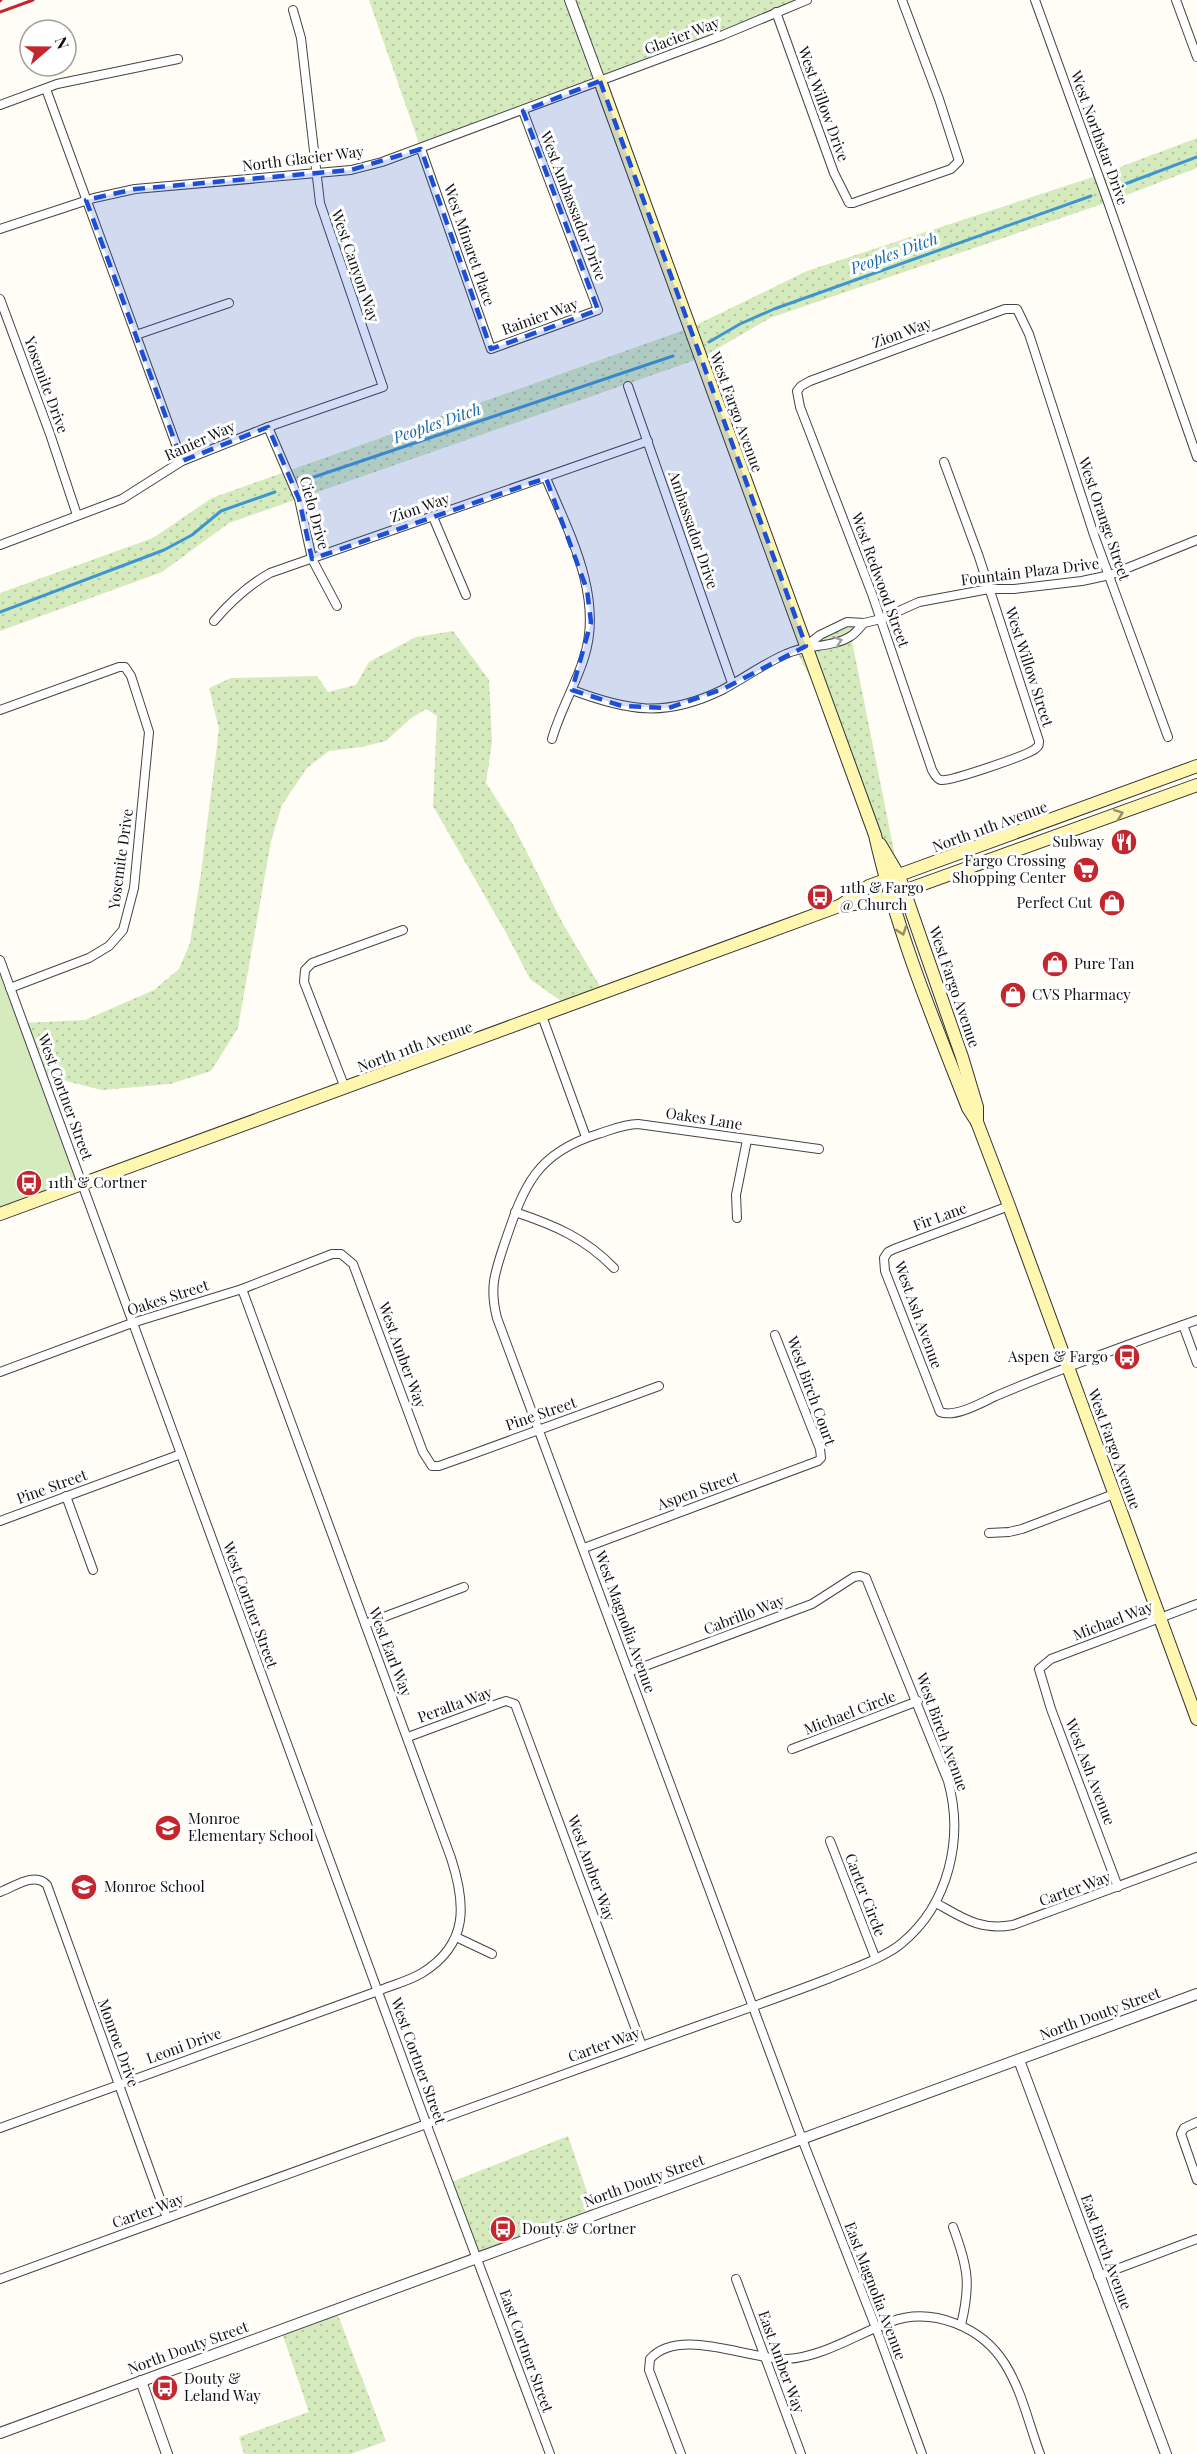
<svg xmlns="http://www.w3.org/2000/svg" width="1197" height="2454" font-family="'Playfair Display',serif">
  <defs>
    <pattern id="grass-dots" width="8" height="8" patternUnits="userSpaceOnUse" patternTransform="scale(1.5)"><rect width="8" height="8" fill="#d5ebbd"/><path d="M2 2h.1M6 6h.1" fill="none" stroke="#b6c8a1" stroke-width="1.8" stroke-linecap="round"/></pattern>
  </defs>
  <rect width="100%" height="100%" fill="#fffdf5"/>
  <!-- grass -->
  <g fill="url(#grass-dots)">
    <path d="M369,0H807L421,149Z"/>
    <path d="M1197,138V168L1108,202L770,318L701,358L229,523L162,572L0,631V593L153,538L212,498L690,328L807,271L1099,175Z"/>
    <path d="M847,622L864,623L851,636L899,876L905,891L890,896L825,707L796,650L784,654L792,646Z"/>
    <path d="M453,631L489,680L492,742L486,783L512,823L563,924L604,993L568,1006L530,979L506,933L433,806L437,716L426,709L410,719L386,741L361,747L329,751L307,768L282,805L271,841L238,1028L211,1071L170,1084L102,1090L42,1075L23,1023L85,1020L154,990L179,969L190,943L201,873L219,729L209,688L231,678L317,676L328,692L356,685L369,662L416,637Z"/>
    <path d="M568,2136L595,2215L477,2258L449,2183Z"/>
    <path d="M336,2310L386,2441L351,2454H244L239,2437L309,2412L281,2330Z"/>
  </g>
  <!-- park -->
  <path fill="#d5ebbd" d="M0,960L82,1185L0,1214Z"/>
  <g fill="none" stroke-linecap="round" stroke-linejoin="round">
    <!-- stream -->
    <g stroke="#3f96cf" stroke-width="3">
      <path d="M1117,187L1197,157"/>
      <path d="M709,342L740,324L774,309L1091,196"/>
      <path d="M311,478L673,356"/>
      <path d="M0,612L164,550L192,535L221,511L275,492"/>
    </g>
    <defs>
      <g id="minor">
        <path d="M1035,0L1108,202L1197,457"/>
        <path d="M1176,0L1197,57"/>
        <path d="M776,12L834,173L849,203H853L951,169L959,161L939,99L902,0"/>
        <path d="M46,89L182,461"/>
        <path d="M0,105L57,84L178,59"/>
        <path d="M421,149L491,349L598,310L523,111"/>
        <path d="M0,229L94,198L135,189L351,170L382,162L723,35L807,0"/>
        <path d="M0,299L50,434L77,515"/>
        <path d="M136,335L229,303"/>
        <path d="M628,386L732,683"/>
        <path d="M268,427L299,499L312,559L337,606"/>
        <path d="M944,462L979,557L1039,741C1039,745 1039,746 1035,749C1028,755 949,782 941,780C936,779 934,773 932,770L872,594L800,407L797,391L801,386L810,381L1005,309H1017L1029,334L1094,535L1168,737"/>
        <path d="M546,478C569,533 604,597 584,658C575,686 560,711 552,739"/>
        <path d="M433,517L466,595"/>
        <path d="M0,545L122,499L182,461L268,427L383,387L320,203L301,38L293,10"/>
        <path d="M214,621C231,601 247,586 270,573L648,441"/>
        <path d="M806,646L820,635L847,622L864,623L881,619L919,602L989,589H1014L1082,581L1110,575L1197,540"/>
        <path d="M572,690C628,711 665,718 722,690C743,679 763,664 786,654C806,644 833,648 851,636C856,633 860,627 864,623"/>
        <path d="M0,710L119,667H125L131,676L149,732L134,888L123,930L109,946L89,958L10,988"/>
        <path d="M0,960L426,2123L550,2454"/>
        <path d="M542,1016L586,1137"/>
        <path d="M345,1088L304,982L305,970L312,963L403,930"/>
        <path d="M819,1149L638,1124C624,1124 611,1130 598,1134C536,1153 524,1186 505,1242C495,1272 489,1287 497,1318L802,2139L876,2328L922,2454"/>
        <path d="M1009,1206L894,1249L888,1252L884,1258L885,1271L940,1412C955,1418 981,1403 996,1396C1062,1368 1129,1344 1197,1320"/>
        <path d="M515,1212C554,1225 585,1238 614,1268"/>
        <path d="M737,1218L736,1195L747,1140"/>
        <path d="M1183,1325L1197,1363"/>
        <path d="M0,1372L132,1323L242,1289L332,1254H341L353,1264L423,1452L432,1466H439L470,1455L659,1386"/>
        <path d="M66,1496L93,1570"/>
        <path d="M0,1521L181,1454"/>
        <path d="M989,1533L1009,1532L1022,1529L1114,1494"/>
        <path d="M584,1548L818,1461L821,1458L820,1449L775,1335"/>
        <path d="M365,1624L464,1587"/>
        <path d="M408,1737L500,1703L506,1701L515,1704L642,2046"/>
        <path d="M792,1749L918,1701"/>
        <path d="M830,1841L875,1957"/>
        <path d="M1118,1887L1051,1709L1039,1669L1051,1659L1197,1604"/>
        <path d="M0,1892C14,1887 35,1871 47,1885L167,2218"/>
        <path d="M936,1903C963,1918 980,1931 1013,1925L1197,1857"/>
        <path d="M456,1937L492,1954"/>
        <path d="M1197,2122L1184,2128L1181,2134L1197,2180"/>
        <path d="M0,2128L378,1991C392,1985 409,1981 422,1973C469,1944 466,1904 451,1858L242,1289"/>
        <path d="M953,2227C968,2267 971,2284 961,2325"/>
        <path d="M1098,2276L1197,2239"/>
        <path d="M0,2279C214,2201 427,2123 642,2046C705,2023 768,2002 830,1978C851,1969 886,1957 902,1943C949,1904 964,1838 948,1781L866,1578L860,1576L854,1577L812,1604L629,1672"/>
        <path d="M736,2279L801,2454"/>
        <path d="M681,2454L649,2370L650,2359C679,2326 749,2360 787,2359C823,2357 857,2334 890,2322C932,2306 982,2327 1005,2364C1022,2391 1029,2425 1040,2454"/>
      </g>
      <g id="tertiary">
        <path d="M570,0L600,81"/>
        <path d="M1019,2060L1166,2454"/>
        <path d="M141,2381L167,2454"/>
        <path d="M0,2433L1197,1994"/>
      </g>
      <g id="secondary">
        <path d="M600,81L875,835C896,929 933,1019 968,1108L977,1122L1009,1206L1197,1719"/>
        <path d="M880,844L899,876L962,1057L977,1107V1122"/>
        <path d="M841,905L869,886L1197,766"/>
        <path d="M0,1214L839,906L876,901L1197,785"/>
      </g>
    </defs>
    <!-- minor casing -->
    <use href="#minor" stroke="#444" stroke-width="10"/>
    <!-- tertiary casing -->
    <use href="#tertiary" stroke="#444" stroke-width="12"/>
    <!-- secondary casing -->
    <use href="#secondary" stroke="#333" stroke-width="14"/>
    <!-- minor -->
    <use href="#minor" stroke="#fff" stroke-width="8"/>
    <!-- tertiary -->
    <use href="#tertiary" stroke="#fff" stroke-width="10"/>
    <!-- secondary -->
    <use href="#secondary" stroke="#fff6b0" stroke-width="12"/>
    <!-- rail -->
    <g stroke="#c4262e" stroke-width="3">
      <path d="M0,1L1,0"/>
      <path d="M0,12L33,0"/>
    </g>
  </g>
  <!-- one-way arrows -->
  <defs><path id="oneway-chevron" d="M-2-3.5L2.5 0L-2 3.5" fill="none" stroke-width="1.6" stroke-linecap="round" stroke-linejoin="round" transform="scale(1.5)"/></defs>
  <use stroke="#a0a0a0" href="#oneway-chevron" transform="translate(838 641) rotate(-19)"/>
  <g stroke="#948f68">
    <use href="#oneway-chevron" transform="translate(1119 814) rotate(-20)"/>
    <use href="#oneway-chevron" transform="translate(902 931) rotate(71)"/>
  </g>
  <!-- marked area -->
  <path fill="#1d4ed8" fill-opacity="0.2" stroke="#1d4ed8" stroke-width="4.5" stroke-dasharray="12 8" stroke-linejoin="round" d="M600,81L806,646L723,689L669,708L622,706L572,690L591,622L587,590L546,478L312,559L299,499L268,427L182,461L86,200L135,189L351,170L421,149L491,349L598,310L523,111Z"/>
  <!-- icons -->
  <defs>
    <symbol id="restaurant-disc" viewBox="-11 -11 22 22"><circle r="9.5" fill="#c4262e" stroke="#fff"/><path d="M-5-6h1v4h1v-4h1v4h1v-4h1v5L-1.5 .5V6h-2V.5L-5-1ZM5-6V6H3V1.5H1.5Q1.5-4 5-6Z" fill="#fff"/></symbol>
    <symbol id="supermarket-disc" viewBox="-11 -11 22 22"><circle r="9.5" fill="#c4262e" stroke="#fff"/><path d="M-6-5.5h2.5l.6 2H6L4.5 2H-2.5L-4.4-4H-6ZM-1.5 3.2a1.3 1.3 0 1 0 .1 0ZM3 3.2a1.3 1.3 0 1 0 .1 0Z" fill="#fff"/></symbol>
    <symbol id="bus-disc" viewBox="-11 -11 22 22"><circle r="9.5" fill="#c4262e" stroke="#fff"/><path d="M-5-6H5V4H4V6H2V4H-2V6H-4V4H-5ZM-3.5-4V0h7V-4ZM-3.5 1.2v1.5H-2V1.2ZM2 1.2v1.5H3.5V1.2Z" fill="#fff"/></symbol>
    <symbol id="shop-disc" viewBox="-11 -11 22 22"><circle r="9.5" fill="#c4262e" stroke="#fff"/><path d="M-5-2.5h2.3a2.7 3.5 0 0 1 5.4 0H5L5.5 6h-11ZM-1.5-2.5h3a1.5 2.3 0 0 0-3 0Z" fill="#fff"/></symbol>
    <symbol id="school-disc" viewBox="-11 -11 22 22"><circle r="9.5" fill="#c4262e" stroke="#fff"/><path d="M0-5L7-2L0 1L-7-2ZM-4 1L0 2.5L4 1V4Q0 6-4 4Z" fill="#fff"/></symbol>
  </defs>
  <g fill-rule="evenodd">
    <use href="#restaurant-disc" x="1109" y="827" width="30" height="30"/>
    <use href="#supermarket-disc" x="1071" y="855" width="30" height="30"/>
    <use href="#bus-disc" x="805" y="882" width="30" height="30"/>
    <use href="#shop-disc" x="1097" y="888" width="30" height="30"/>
    <use href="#shop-disc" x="1040" y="949" width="30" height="30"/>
    <use href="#shop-disc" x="998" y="980" width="30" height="30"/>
    <use href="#bus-disc" x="14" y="1168" width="30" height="30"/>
    <use href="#bus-disc" x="1112" y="1342" width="30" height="30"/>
    <use href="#school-disc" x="153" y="1813" width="30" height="30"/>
    <use href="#school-disc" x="69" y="1872" width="30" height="30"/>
    <use href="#bus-disc" x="488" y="2214" width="30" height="30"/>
    <use href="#bus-disc" x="150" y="2373" width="30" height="30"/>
  </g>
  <g text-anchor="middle" stroke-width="6" stroke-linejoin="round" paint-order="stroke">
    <!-- street labels -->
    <g font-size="15" fill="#111" stroke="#fff">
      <text transform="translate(682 36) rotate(-21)" y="5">Glacier Way</text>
      <text transform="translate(823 104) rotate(70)" y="5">West Willow Drive</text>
      <text transform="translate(1099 138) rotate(70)" y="5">West Northstar Drive</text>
      <text transform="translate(303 159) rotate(-7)" y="5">North Glacier Way</text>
      <text transform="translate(573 206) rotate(69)" y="5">West Ambassador Drive</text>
      <text transform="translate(469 245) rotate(71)" y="5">West Minaret Place</text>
      <text transform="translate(355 266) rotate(71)" y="5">West Canyon Way</text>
      <text transform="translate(540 317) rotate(-20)" y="5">Rainier Way</text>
      <text transform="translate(902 333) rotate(-20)" y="5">Zion Way</text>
      <text transform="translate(46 385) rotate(70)" y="5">Yosemite Drive</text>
      <text transform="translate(736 412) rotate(70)" y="5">West Fargo Avenue</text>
      <text transform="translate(200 441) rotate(-24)" y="5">Ranier Way</text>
      <text transform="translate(420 508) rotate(-19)" y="5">Zion Way</text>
      <text transform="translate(314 513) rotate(75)" y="5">Cielo Drive</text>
      <text transform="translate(1104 519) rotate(71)" y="5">West Orange Street</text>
      <text transform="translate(693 530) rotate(71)" y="5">Ambassador Drive</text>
      <text transform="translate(1030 572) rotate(-7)" y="5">Fountain Plaza Drive</text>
      <text transform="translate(880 580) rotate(70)" y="5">West Redwood Street</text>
      <text transform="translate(1029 667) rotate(72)" y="5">West Willow Street</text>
      <text transform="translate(990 827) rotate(-20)" y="5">North 11th Avenue</text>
      <text transform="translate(121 859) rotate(-82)" y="5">Yosemite Drive</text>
      <text transform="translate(954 987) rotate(71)" y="5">West Fargo Avenue</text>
      <text transform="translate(415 1047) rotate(-20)" y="5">North 11th Avenue</text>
      <text transform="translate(65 1097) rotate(70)" y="5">West Cortner Street</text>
      <text transform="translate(704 1119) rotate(9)" y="5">Oakes Lane</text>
      <text transform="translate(940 1217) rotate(-20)" y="5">Fir Lane</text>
      <text transform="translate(168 1298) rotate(-18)" y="5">Oakes Street</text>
      <text transform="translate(918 1315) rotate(70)" y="5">West Ash Avenue</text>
      <text transform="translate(402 1355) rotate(70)" y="5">West Amber Way</text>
      <text transform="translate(811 1391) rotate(70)" y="5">West Birch Court</text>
      <text transform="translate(541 1414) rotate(-19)" y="5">Pine Street</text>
      <text transform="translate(1114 1449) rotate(70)" y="5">West Fargo Avenue</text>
      <text transform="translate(52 1487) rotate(-20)" y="5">Pine Street</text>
      <text transform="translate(698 1491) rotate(-20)" y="5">Aspen Street</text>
      <text transform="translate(250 1605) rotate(70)" y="5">West Cortner Street</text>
      <text transform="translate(744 1615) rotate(-21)" y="5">Cabrillo Way</text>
      <text transform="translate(1113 1621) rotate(-21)" y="5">Michael Way</text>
      <text transform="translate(625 1622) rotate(70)" y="5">West Magnolia Avenue</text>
      <text transform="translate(390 1652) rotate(69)" y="5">West Earl Way</text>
      <text transform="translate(455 1705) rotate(-20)" y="5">Peralta Way</text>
      <text transform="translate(850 1713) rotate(-21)" y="5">Michael Circle</text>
      <text transform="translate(942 1732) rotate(70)" y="5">West Birch Avenue</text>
      <text transform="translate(1090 1772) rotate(69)" y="5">West Ash Avenue</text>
      <text transform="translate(591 1868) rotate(70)" y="5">West Amber Way</text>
      <text transform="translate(1075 1889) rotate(-20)" y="5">Carter Way</text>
      <text transform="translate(865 1895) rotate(69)" y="5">Carter Circle</text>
      <text transform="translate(1100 2014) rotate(-20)" y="5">North Douty Street</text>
      <text transform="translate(118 2043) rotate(70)" y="5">Monroe Drive</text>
      <text transform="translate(604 2045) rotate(-20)" y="5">Carter Way</text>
      <text transform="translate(184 2046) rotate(-20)" y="5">Leoni Drive</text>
      <text transform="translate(418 2061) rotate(70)" y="5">West Cortner Street</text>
      <text transform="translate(644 2181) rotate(-20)" y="5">North Douty Street</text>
      <text transform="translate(148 2211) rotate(-20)" y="5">Carter Way</text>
      <text transform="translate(1106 2252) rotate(70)" y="5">East Birch Avenue</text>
      <text transform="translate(875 2291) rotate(69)" y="5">East Magnolia Avenue</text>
      <text transform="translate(188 2348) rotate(-20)" y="5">North Douty Street</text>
      <text transform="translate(526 2351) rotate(70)" y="5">East Cortner Street</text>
      <text transform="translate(781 2362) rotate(70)" y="5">East Amber Way</text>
    </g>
    <!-- poi labels -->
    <g font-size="15" fill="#111" stroke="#fff" text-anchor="start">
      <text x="1104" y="847" text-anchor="end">Subway</text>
      <text x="1066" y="866" text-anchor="end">Fargo Crossing<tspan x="1066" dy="17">Shopping Center</tspan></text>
      <text x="840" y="893">11th &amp; Fargo<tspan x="840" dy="17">@ Church</tspan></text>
      <text x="1092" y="908" text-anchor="end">Perfect Cut</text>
      <text x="1074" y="969">Pure Tan</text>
      <text x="1032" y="1000">CVS Pharmacy</text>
      <text x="48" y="1188">11th &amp; Cortner</text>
      <text x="1108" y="1362" text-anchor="end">Aspen &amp; Fargo</text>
      <text x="188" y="1824">Monroe<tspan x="188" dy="17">Elementary School</tspan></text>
      <text x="104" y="1892">Monroe School</text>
      <text x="522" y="2234">Douty &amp; Cortner</text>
      <text x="184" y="2384">Douty &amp;<tspan x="184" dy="17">Leland Way</tspan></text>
    </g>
    <!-- water labels -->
    <g font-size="16" font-style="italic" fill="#1768a6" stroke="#fff">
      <text transform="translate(894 253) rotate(-20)" y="6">Peoples Ditch</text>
      <text transform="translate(437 423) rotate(-19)" y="6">Peoples Ditch</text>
    </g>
  </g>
  <!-- north arrow -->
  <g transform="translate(48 48) rotate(70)"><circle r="28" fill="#ffffff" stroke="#a0a0a0" stroke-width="1.5"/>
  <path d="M0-4.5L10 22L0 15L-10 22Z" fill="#c4262e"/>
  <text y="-9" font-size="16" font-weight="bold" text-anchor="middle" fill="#111111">N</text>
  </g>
</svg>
